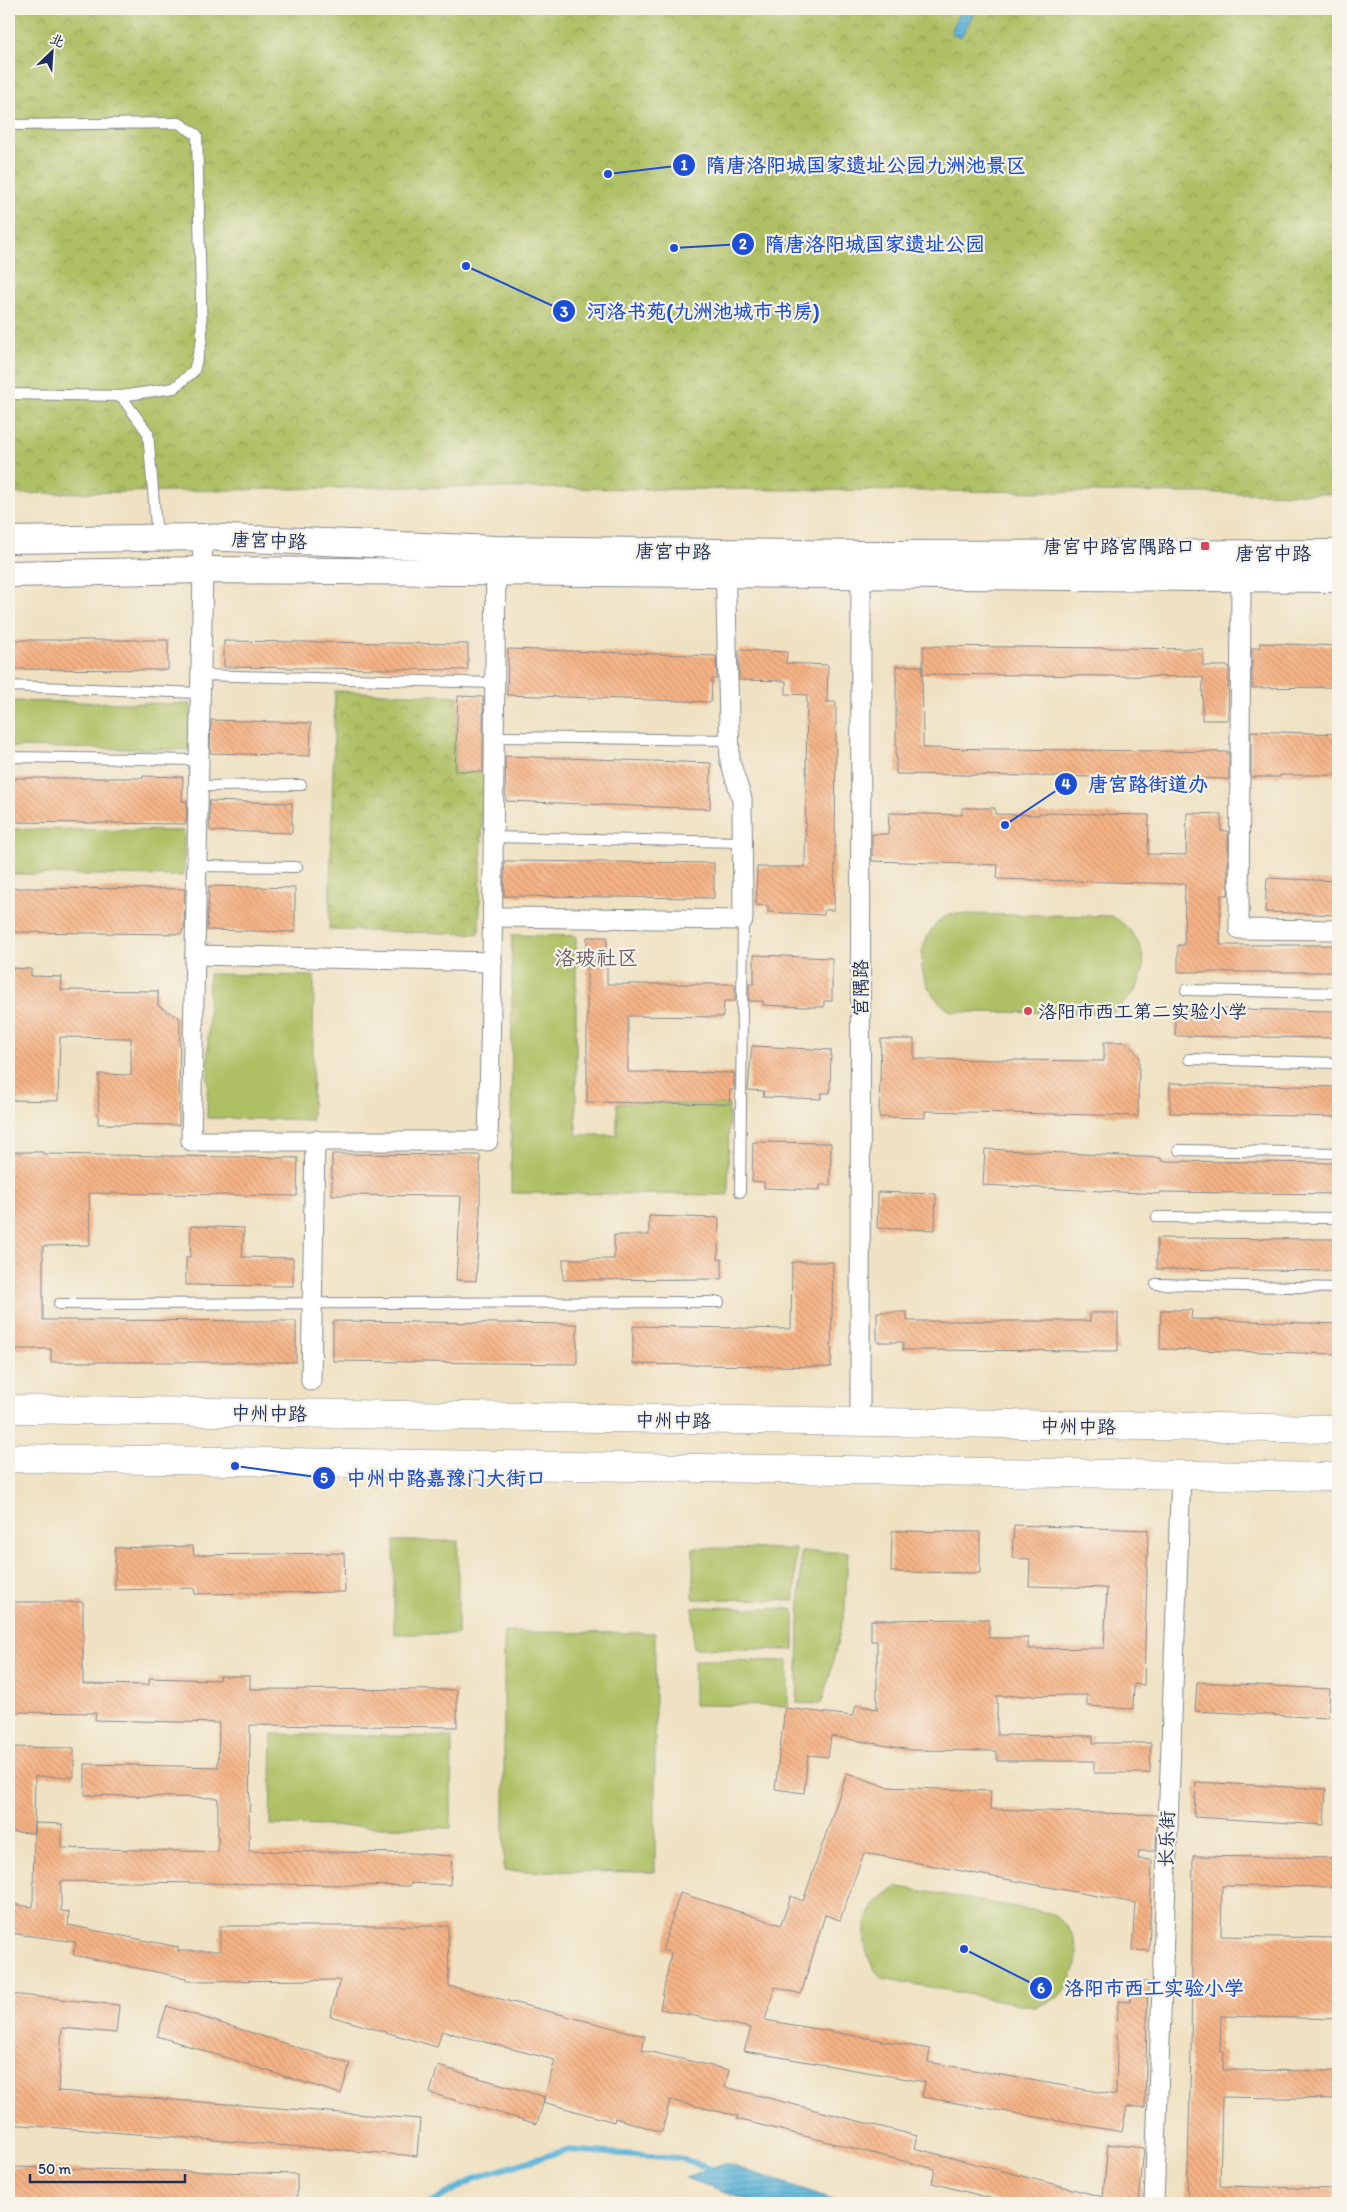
<svg xmlns="http://www.w3.org/2000/svg" width="1347" height="2212" font-family="Itim,'LXGW WenKai TC',sans-serif">
  <defs>
    <pattern id="park-crowns" width="20" height="18" patternUnits="userSpaceOnUse" patternTransform="scale(1.25)"><rect width="20" height="18" fill="#aec064"/><path d="M2 6a3 3 0 1 1 6 0M12 15a3 3 0 1 1 6 0" fill="none" stroke="#8d9c56"/></pattern>
    <pattern id="water-rules" width="6" height="5" patternUnits="userSpaceOnUse" patternTransform="scale(1.25)"><rect width="6" height="5" fill="#5bb4d9"/><path d="M0 2.5h6" fill="none" stroke="#4a93b3"/></pattern>
    <pattern id="building-back-hatch" width="6" height="6" patternUnits="userSpaceOnUse" patternTransform="scale(1.25)"><rect width="6" height="6" fill="#f5b284"/><path d="M-1 5l2 2M0 0l6 6M5-1l2 2" fill="none" stroke="#d19974"/></pattern>
  </defs>
  <rect width="100%" height="100%" fill="#f7f3e8"/>
  <filter id="ink" filterUnits="userSpaceOnUse"><feTurbulence type="fractalNoise" baseFrequency=".02" numOctaves="2"/><feDisplacementMap in="SourceGraphic" scale="10" xChannelSelector="R" yChannelSelector="G"/><feConvolveMatrix kernelMatrix="1 2 1 2 8 2 1 2 1" color-interpolation-filters="sRGB"/></filter>
  <filter id="wash" filterUnits="userSpaceOnUse"><feTurbulence type="fractalNoise" baseFrequency=".0096" numOctaves="4" result="noise"/><feDisplacementMap in="SourceGraphic" scale="20" xChannelSelector="R" yChannelSelector="G"/><feGaussianBlur stdDeviation="1.12" result="paint"/><feColorMatrix in="noise" values="0 0 0 0 0 0 0 0 0 0 0 0 0 0 0 0 0 1.4 0 .05"/><feComposite in="paint" operator="in"/></filter>
  <g filter="url(#wash)">
    <rect width="100%" height="100%" fill="#efe1c1"/>
    <!-- green -->
    <g fill="#aec064" stroke="#647861">
      <path d="M9,701L191,704L190,750L9,747Z"/>
      <path d="M9,829L184,831V876L9,874Z"/>
      <path d="M949,914L1112,916C1155,942 1153,987 1111,1013L952,1012C914,989 910,938 949,914Z"/>
      <path d="M512,935L576,936V1135H617V1103L729,1104L728,1195L511,1193Z"/>
      <path d="M209,974L314,976L312,1120L207,1118Z"/>
      <rect x="394" y="1541" width="64" height="93"/>
      <path d="M693,1548L796,1549L795,1600L693,1599Z"/>
      <path d="M801,1552H848L845,1610L829,1678L821,1704L797,1703Z"/>
      <path d="M693,1607L794,1609V1650L693,1648Z"/>
      <path d="M504,1632L655,1633V1872L504,1871Z"/>
      <path d="M694,1660L788,1661V1706L694,1705Z"/>
      <path d="M272,1734L452,1737L451,1828L270,1825Z"/>
      <path d="M899,1887L1050,1913C1057,1918 1063,1921 1068,1928C1087,1951 1074,1988 1050,2002C1046,2004 1040,2005 1035,2007L882,1978C854,1950 860,1902 899,1887Z"/>
    </g>
    <!-- park -->
    <g fill="url(#park-crowns)" stroke="#647861">
      <path d="M9,9H1338V494L396,487L9,494Z"/>
      <path d="M335,691L458,696L455,770L484,772L479,934L329,930Z"/>
    </g>
    <!-- water -->
    <g fill="url(#water-rules)" stroke="#3b729c">
      <path d="M960,9H976L961,37L951,34Z"/>
      <path d="M724,2163L845,2203H759L685,2178Z"/>
    </g>
    <g fill="none" stroke-linecap="round" stroke-linejoin="round">
      <!-- stream -->
      <path stroke="#5bb4d9" stroke-width="6" d="M430,2203L477,2177L566,2150L679,2158L718,2171"/>
    </g>
    <g id="blocks">
      <!-- building -->
      <g fill="url(#building-back-hatch)">
        <path d="M9,640H168V670L9,669Z"/>
        <path d="M224,641L468,644V670L224,667Z"/>
        <path d="M1260,643L1338,646V687L1252,688V648H1260Z"/>
        <path d="M923,646L1203,649V666H1229L1228,720H1202L1203,677L923,674Z"/>
        <path d="M508,649L716,656L717,679H712L711,702L507,695Z"/>
        <path d="M739,650L787,652L786,663L828,665L827,702H836L835,861L834,910H824V915L768,912V906L756,905L757,867H805L807,695L786,694V681L739,680Z"/>
        <path d="M896,666H922L923,748L1229,752V779L896,774Z"/>
        <path d="M458,696L483,697V772L455,771Z"/>
        <path d="M211,720L311,723L310,756L210,753Z"/>
        <path d="M1251,731L1338,734V775H1280V777H1251Z"/>
        <path d="M505,756L711,763L710,809L506,801Z"/>
        <path d="M143,776L183,777L182,801H187L186,824L9,822V778H143Z"/>
        <path d="M209,801L292,803V833L210,831Z"/>
        <path d="M962,808H995V814L1039,815V813L1149,815L1148,854L1186,855L1187,813L1221,814V831H1228V895H1221L1220,945H1338V972H1178V945H1184L1185,884L997,879L998,865L872,861V834H888L889,813L962,815Z"/>
        <path d="M504,861L714,863V898L504,896Z"/>
        <path d="M1267,878L1338,881V915L1265,912Z"/>
        <path d="M209,886L295,888V932L207,930Z"/>
        <path d="M9,888L185,889L184,930H182V934L9,932Z"/>
        <path d="M587,937H607V984H735V1001H724L723,1017L628,1016V1072L734,1073V1090H730L729,1104L587,1102Z"/>
        <path d="M754,955L832,958V1001H824V1007H803L763,1005V1001H749V984H754Z"/>
        <path d="M9,968L31,969V976L62,977L61,990L158,991V1006L180,1018L179,1125L98,1124L99,1074L131,1075V1038L60,1037L58,1101L9,1100Z"/>
        <path d="M1175,1008L1338,1011V1038L1175,1036Z"/>
        <path d="M881,1039H914V1059L1104,1061V1042H1126L1139,1056L1138,1116L925,1111V1118L879,1117Z"/>
        <path d="M752,1046L831,1050L830,1093H821V1099L763,1097L764,1091L748,1090Z"/>
        <path d="M1170,1083L1338,1087V1117L1170,1113Z"/>
        <path d="M753,1142L831,1143L830,1185H820V1190L764,1188V1182L752,1181Z"/>
        <path d="M985,1149L1161,1158V1161L1338,1163V1194L1160,1192V1194L983,1185Z"/>
        <path d="M9,1152H43V1154L298,1158L297,1196L89,1193L90,1245L43,1246V1320L296,1321V1362H51V1349H9Z"/>
        <path d="M332,1154L480,1155V1215L476,1281L456,1280L461,1196L332,1195Z"/>
        <path d="M878,1192L936,1194L935,1230L877,1228Z"/>
        <path d="M649,1216L719,1218L718,1259H722V1279L563,1280V1259H614V1235H649Z"/>
        <path d="M191,1226L244,1228L242,1257L293,1258V1286L186,1285V1257H190Z"/>
        <path d="M1157,1238L1338,1239V1271L1157,1269Z"/>
        <path d="M792,1262H833L831,1367L633,1364V1326L791,1329Z"/>
        <path d="M1161,1310H1192L1191,1319L1338,1324V1349H1335V1354L1160,1349Z"/>
        <path d="M877,1312H907V1321H1090V1313H1118V1351L903,1350V1342H877Z"/>
        <path d="M333,1321L577,1324V1364L333,1361Z"/>
        <path d="M1014,1525L1148,1530L1144,1685L1134,1684L1133,1709L1087,1706V1695L997,1696V1735L1093,1736V1743H1151L1150,1773H1094V1761H997V1751L911,1750L831,1736L828,1757L808,1755L804,1793L775,1789L785,1708L853,1716L856,1705L877,1709V1641H871V1620L989,1619V1638H1028V1649L1104,1648L1107,1588L1029,1586L1030,1559L1012,1558Z"/>
        <path d="M892,1531L980,1532V1573L891,1572Z"/>
        <path d="M193,1546L194,1555L344,1553L345,1592L195,1594L194,1588L115,1590V1548Z"/>
        <path d="M9,1602H83V1684L149,1685V1678L219,1680V1676H250V1689L457,1690V1727L250,1725L249,1851L410,1853L452,1856L450,1885L410,1883V1886L61,1881V1911L69,1912L68,1925L178,1947V1951H220V1926H448L449,1986L645,2036L642,2050L729,2070L725,2087L917,2136L914,2148L1103,2197L1108,2144L1144,2148L1139,2203H1009L932,2183L935,2169L737,2119L738,2116L670,2100L662,2132L615,2118L614,2122L543,2102L555,2060L442,2031L437,2047L330,2016L340,1980L186,1981V1978L73,1955L76,1942L9,1933V1904L33,1907L34,1823L62,1824V1848L218,1852V1798L85,1795V1764L218,1767L219,1723L95,1720L96,1713L9,1712Z"/>
        <path d="M1197,1682L1330,1689L1328,1718L1195,1711Z"/>
        <path d="M9,1747L74,1748V1777L35,1776L34,1833L9,1832Z"/>
        <path d="M847,1773L887,1787L991,1791L990,1809L1157,1815L1156,1851H1139L1138,1859L1152,1860L1149,1951L1132,1950L1135,1903L864,1853L840,1920L825,1915L801,1994L775,1987L765,2020L930,2049L928,2062L1116,2095L1118,2001L1130,2002L1131,1982H1148L1145,2107H1127L1122,2132L922,2097L925,2082L744,2051L751,2028L660,2009L671,1953L662,1950L680,1893L781,1925L791,1896L803,1901Z"/>
        <path d="M1196,1782L1326,1789L1324,1825L1194,1817Z"/>
        <path d="M1193,1856L1338,1858V1887L1222,1886L1221,1936L1338,1938V2019L1221,2016L1220,2052H1224L1223,2070L1338,2071V2099L1222,2097L1220,2186L1334,2189L1333,2203H1187L1191,2051Z"/>
        <path d="M9,1994L119,2005L116,2033L62,2028L58,2091L420,2119L417,2156L9,2124Z"/>
        <path d="M167,2006L350,2064L341,2094L157,2036Z"/>
        <path d="M438,2066L545,2097L537,2124L430,2093Z"/>
        <path d="M9,2167L297,2174V2203H9Z"/>
      </g>
    </g>
  </g>
  <g filter="url(#ink)">
    <use href="#blocks" fill-opacity="0" stroke="#858890" stroke-width="1"/>
    <g fill="none" stroke-linecap="round" stroke-linejoin="round">
      <defs>
        <g id="lane">
          <path d="M9,125L179,123L197,135L202,339L194,371L174,388L121,396"/>
          <path d="M9,394L121,396L148,433L157,537"/>
          <path d="M201,675L495,683"/>
          <path d="M9,686L201,693"/>
          <path d="M494,737L730,740"/>
          <path d="M9,757L200,760"/>
          <path d="M199,786L301,785"/>
          <path d="M493,837L742,842"/>
          <path d="M197,866L297,867"/>
          <path d="M1186,990L1338,993"/>
          <path d="M1189,1059L1338,1063"/>
          <path d="M1179,1150L1338,1153"/>
          <path d="M740,1192L743,920"/>
          <path d="M1157,1217L1338,1218"/>
          <path d="M1156,1284L1338,1288"/>
          <path d="M59,1304L719,1302"/>
        </g>
        <g id="street">
          <path d="M202,537L203,570L191,1141H488L492,962L496,560"/>
          <path d="M1241,578L1239,929L1338,930"/>
          <path d="M493,917L743,920L742,799L730,762L725,561"/>
          <path d="M195,955L492,962"/>
          <path d="M311,1381L315,1140"/>
          <path d="M860,1422L861,563"/>
          <path d="M1154,2203L1181,1474"/>
        </g>
        <g id="secondary">
          <path d="M9,540L202,537L496,549L862,554L1338,553"/>
          <path d="M9,574L203,570L1338,579"/>
        </g>
        <g id="primary">
          <path d="M9,1409L1338,1429"/>
          <path d="M9,1458L1338,1477"/>
        </g>
      </defs>
      <!-- lane casing -->
      <use href="#lane" stroke="#858890" stroke-width="12"/>
      <!-- street casing -->
      <use href="#street" stroke="#858890" stroke-width="21"/>
      <!-- secondary casing -->
      <use href="#secondary" stroke="#858890" stroke-width="28"/>
      <!-- primary casing -->
      <use href="#primary" stroke="#858890" stroke-width="29"/>
      <!-- lane -->
      <use href="#lane" stroke="#fff" stroke-width="10"/>
      <!-- street -->
      <use href="#street" stroke="#fff" stroke-width="19"/>
      <!-- secondary -->
      <use href="#secondary" stroke="#fff" stroke-width="26"/>
      <!-- primary -->
      <use href="#primary" stroke="#fff" stroke-width="28"/>
    </g>
  </g>
  <!-- markers -->
  <g fill="#d1495b" stroke="#f7f3e8" stroke-width="2">
    <rect x="1200" y="541" width="10" height="10" rx="2.5"/>
    <circle cx="1028" cy="1011" r="5"/>
  </g>
  <g text-anchor="middle" stroke-width="4.5" stroke-linejoin="round" paint-order="stroke">
    <!-- street labels -->
    <g font-size="19" fill="#1b2f5e" stroke="#f7f3e8">
      <text transform="translate(269 540) rotate(2)" y="7">唐宫中路</text>
      <text transform="translate(673 551) rotate(1)" y="7">唐宫中路</text>
      <text x="1273" y="560">唐宫中路</text>
      <text transform="translate(860 988) rotate(-90)" y="7">宫隅路</text>
      <text transform="translate(269 1413) rotate(1)" y="7">中州中路</text>
      <text transform="translate(673 1420) rotate(1)" y="7">中州中路</text>
      <text transform="translate(1078 1426) rotate(1)" y="7">中州中路</text>
      <text transform="translate(1166 1839) rotate(-88)" y="7">长乐街</text>
    </g>
    <!-- poi labels -->
    <g font-size="19" fill="#1b2f5e" stroke="#f7f3e8" text-anchor="end">
      <text x="1195" y="553">唐宫中路宫隅路口</text>
      <text x="1038" y="1018" text-anchor="start">洛阳市西工第二实验小学</text>
    </g>
    <!-- quarter labels -->
    <g font-size="21" fill="#675d6b" stroke="#f7f3e8">
      <text x="596" y="965">洛玻社区</text>
    </g>
  </g>
  <!-- callouts -->
  <path fill="none" stroke="#1d4ed8" stroke-width="2" d="M608 174L684 165M674 248L743 244M466 266L564 311M1005 825L1066 784M235 1466L324 1478M964 1949L1041 1988"/>
  <g fill="#1d4ed8" stroke="#f7f3e8" stroke-width="2">
    <circle cx="608" cy="174" r="5"/>
    <circle cx="674" cy="248" r="5"/>
    <circle cx="466" cy="266" r="5"/>
    <circle cx="1005" cy="825" r="5"/>
    <circle cx="235" cy="1466" r="5"/>
    <circle cx="964" cy="1949" r="5"/>
    <circle cx="684" cy="165" r="12"/>
    <circle cx="743" cy="244" r="12"/>
    <circle cx="564" cy="311" r="12"/>
    <circle cx="1066" cy="784" r="12"/>
    <circle cx="324" cy="1478" r="12"/>
    <circle cx="1041" cy="1988" r="12"/>
  </g>
  <g font-size="15" text-anchor="middle" font-weight="bold" fill="#fff">
    <text x="684" y="170">1</text>
    <text x="743" y="249">2</text>
    <text x="564" y="317">3</text>
    <text x="1066" y="789">4</text>
    <text x="324" y="1483">5</text>
    <text x="1041" y="1993">6</text>
  </g>
  <g font-size="20" text-anchor="middle" font-weight="bold" fill="#1d4ed8" stroke="#f7f3e8" stroke-width="4.5" stroke-linejoin="round" paint-order="stroke">
    <text x="866" y="172">隋唐洛阳城国家遗址公园九洲池景区</text>
    <text x="875" y="251">隋唐洛阳城国家遗址公园</text>
    <text x="703" y="318">河洛书苑(九洲池城市书房)</text>
    <text x="1148" y="791">唐宫路街道办</text>
    <text x="446" y="1485">中州中路嘉豫门大街口</text>
    <text x="1154" y="1995">洛阳市西工实验小学</text>
  </g>
  <!-- margin -->
  <rect width="1347" height="2212" fill="none" stroke="#f7f3e8" stroke-width="30"/>
  <!-- north arrow -->
  <g transform="translate(52 52) rotate(25)" stroke="#f7f3e8" stroke-width="4" paint-order="stroke">
  <path d="M0-4L9 19L0 12L-9 19Z" fill="#1b2f5e"/>
  <text y="-8" font-size="14" font-weight="bold" text-anchor="middle" fill="#1b2f5e">北</text>
  </g>
  <!-- scale -->
  <path d="M30 2174v8h155v-8" fill="none" stroke="#1b2f5e" stroke-width="2.5"/>
  <text x="38" y="2174" font-size="15" fill="#1b2f5e" stroke="#f7f3e8" stroke-width="4" paint-order="stroke">50 m</text>
</svg>
